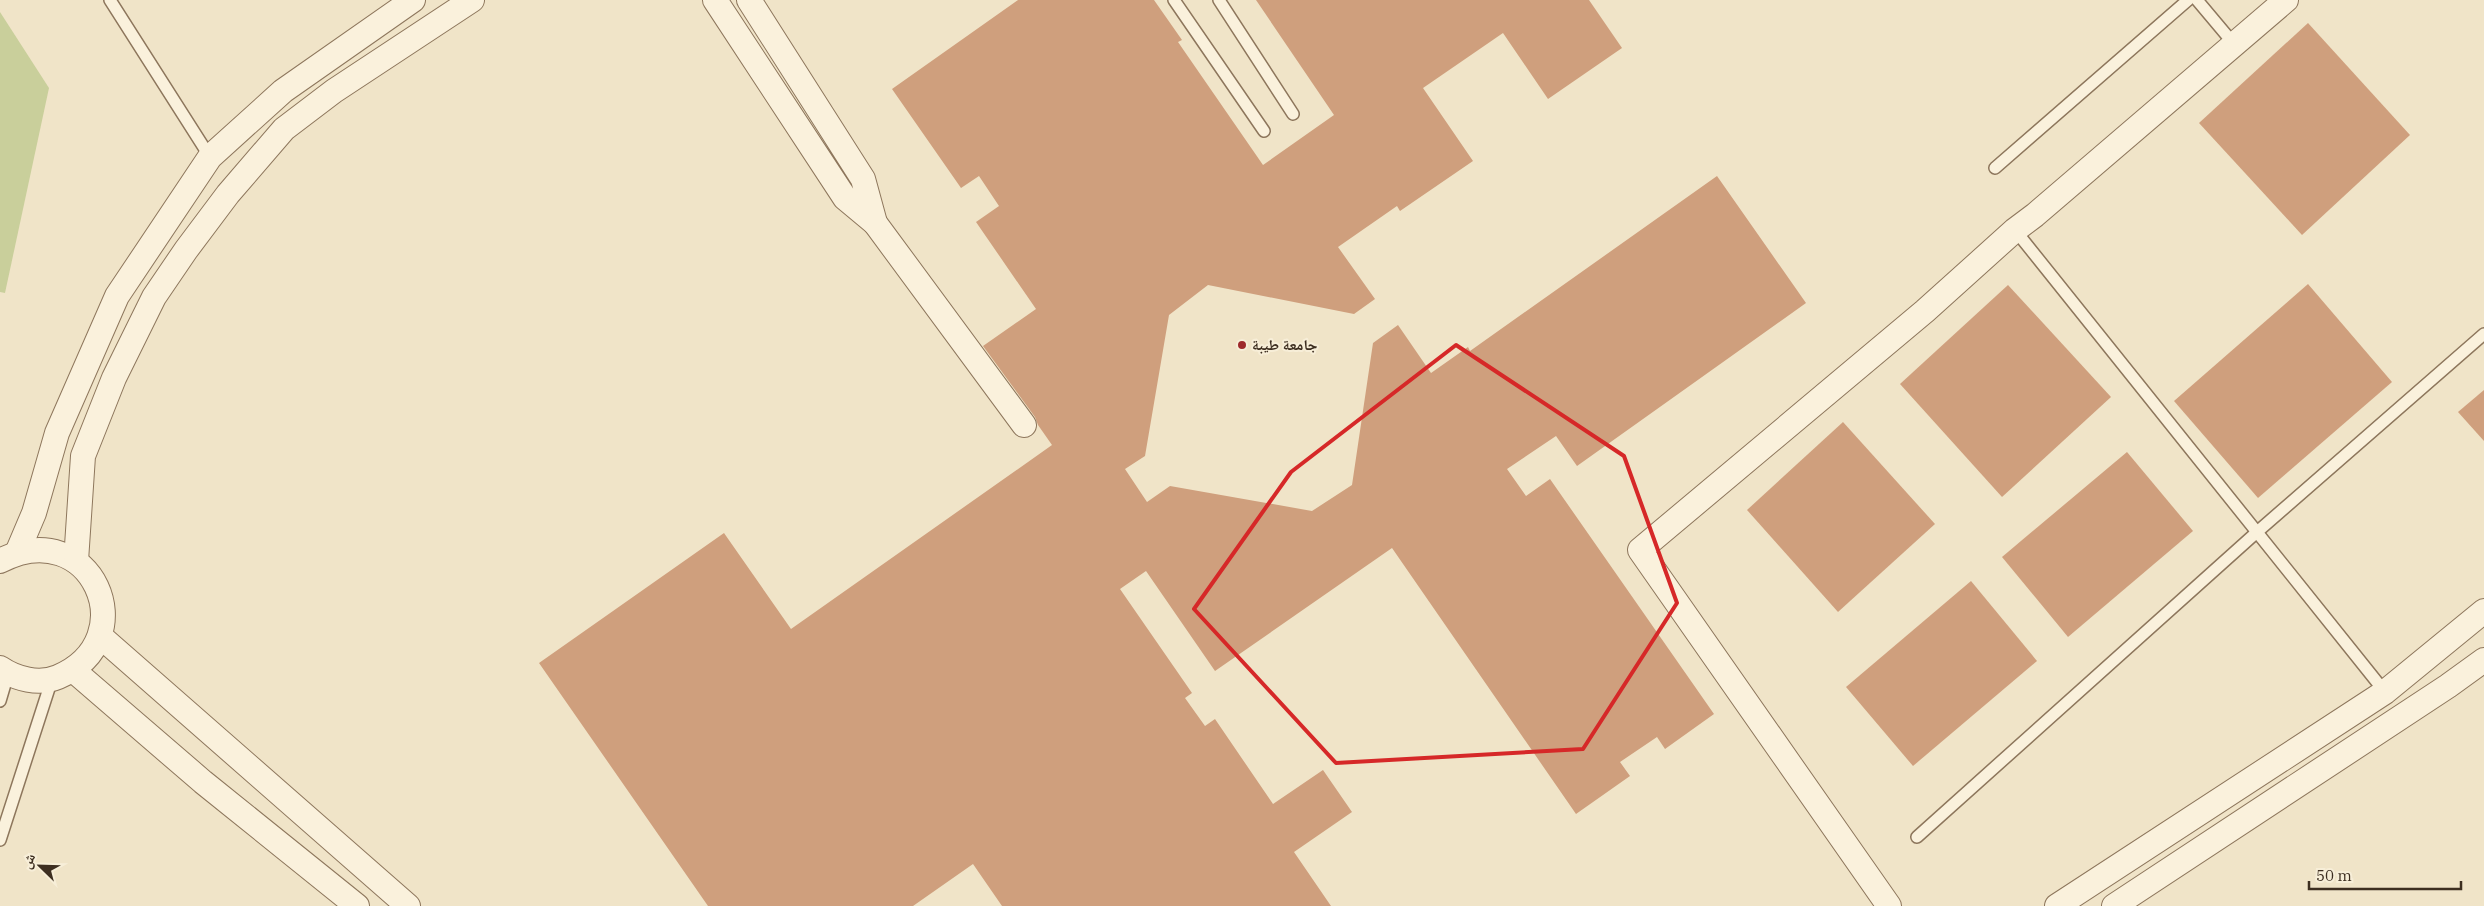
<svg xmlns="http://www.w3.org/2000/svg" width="2484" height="906" font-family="'IBM Plex Serif','Noto Naskh Arabic',serif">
  <rect width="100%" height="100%" fill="#f0e4c8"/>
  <!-- green -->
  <path fill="#c9cf9b" d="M0,12L49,88L5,293L0,292Z"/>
  <!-- building -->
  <g fill="#cf9f7d">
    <path d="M1018,0H1154L1182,40L1178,42L1263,165L1334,115L1256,0H1589L1622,48L1548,99L1503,33L1423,88L1473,161L1400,211L1397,206L1338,247L1375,299L1354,314L1208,285L1169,315L1145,456L1125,469L1147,502L1170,486L1312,511L1352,485L1373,343L1398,325L1431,373L1468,347L1470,351L1717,176L1806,303L1577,466L1556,436L1507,469L1526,496L1550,479L1714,714L1665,749L1657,737L1620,762L1630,776L1576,814L1392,548L1215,671L1146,571L1120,589L1192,693L1185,698L1205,726L1215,719L1273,804L1323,770L1352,812L1294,852L1331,906H1002L973,864L913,906H708L539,663L724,533L791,629L1052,445L1038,425L1035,417L983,346L1036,309L976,222L999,206L979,176L961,188L892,89Z"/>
    <path d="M2308,23L2410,135L2302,235L2199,123Z"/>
    <path d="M2308,284L2392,382L2258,498L2174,401Z"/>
    <path d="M2008,285L2111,397L2002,497L1900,384Z"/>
    <path d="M2484,390V441L2458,412Z"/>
    <path d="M1843,422L1935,524L1838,612L1747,510Z"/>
    <path d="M2127,452L2193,531L2068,637L2002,557Z"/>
    <path d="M1971,581L2037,661L1913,766L1846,687Z"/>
  </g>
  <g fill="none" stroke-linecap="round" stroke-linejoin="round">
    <defs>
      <g id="lane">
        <path d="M110,0L210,157"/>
        <path d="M1174,0L1264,131"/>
        <path d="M1219,0L1293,114"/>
        <path d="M2197,0L2234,44"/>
        <path d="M1995,168L2188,0"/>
        <path d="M2015,230L2385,692"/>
        <path d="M0,701L8,674"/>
        <path d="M1917,837L2257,532L2484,334"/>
        <path d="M0,840L52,679"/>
      </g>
      <g id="street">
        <path d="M715,0L845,198L875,223L863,179L749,0"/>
        <path d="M875,223L1024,425"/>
        <path d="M17,553L34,513L57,433L117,296L210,157L283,91L413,0"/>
        <path d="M0,561C91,513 147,639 58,677C39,685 16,679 0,668"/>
        <path d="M76,561L83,456L114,378L154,297L186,250L228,194L284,129L334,91L472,0"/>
        <path d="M100,636L408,906"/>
        <path d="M73,670L203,782L357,906"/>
        <path d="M1889,906L1640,550L1925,311L2015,230L2035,215L2286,0"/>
        <path d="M2057,906L2385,692L2484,611"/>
        <path d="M2114,906L2448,686L2484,660"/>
      </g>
    </defs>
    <!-- lane casing -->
    <use href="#lane" stroke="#8d765c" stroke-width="14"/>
    <!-- street casing -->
    <use href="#street" stroke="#8d765c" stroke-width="26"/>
    <!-- lane -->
    <use href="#lane" stroke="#faf1dc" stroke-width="11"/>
    <!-- street -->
    <use href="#street" stroke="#faf1dc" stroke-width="24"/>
  </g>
  <!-- marked area -->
  <path fill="none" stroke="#d62828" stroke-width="4" stroke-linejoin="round" d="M1456,345L1624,456L1677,603L1583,749L1336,763L1194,609L1291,472Z"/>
  <!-- markers -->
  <circle fill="#9e2a2b" stroke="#f7eed8" stroke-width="2" cx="1242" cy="345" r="5"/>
  <g text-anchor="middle" stroke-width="4" stroke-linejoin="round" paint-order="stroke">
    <!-- poi labels -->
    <g font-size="15" font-weight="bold" fill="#3d2e20" stroke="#f7eed8" text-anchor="start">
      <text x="1252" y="350">جامعة طيبة</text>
    </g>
  </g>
  <!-- north arrow -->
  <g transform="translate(40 866) rotate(293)" stroke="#f7eed8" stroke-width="4" paint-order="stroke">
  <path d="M0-4L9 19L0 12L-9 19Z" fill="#3d2e20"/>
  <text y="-8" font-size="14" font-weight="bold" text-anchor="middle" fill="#3d2e20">ش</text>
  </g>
  <!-- scale -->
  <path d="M2309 881v8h152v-8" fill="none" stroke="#3d2e20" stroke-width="2.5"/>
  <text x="2316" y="881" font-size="15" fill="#3d2e20" stroke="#f7eed8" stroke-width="4" paint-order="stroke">50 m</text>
</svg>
